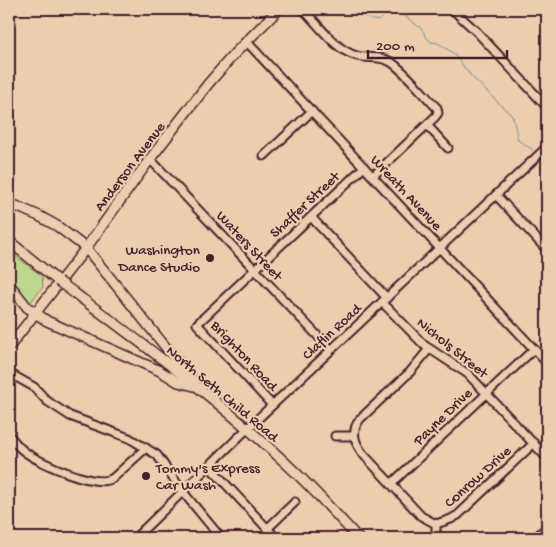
<svg xmlns="http://www.w3.org/2000/svg" width="556" height="547" font-family="'Gochi Hand',sans-serif">
  <rect width="100%" height="100%" fill="#eccdae"/>
  <filter id="ink" filterUnits="userSpaceOnUse"><feTurbulence type="fractalNoise" baseFrequency=".02" numOctaves="2"/><feDisplacementMap in="SourceGraphic" scale="10" xChannelSelector="R" yChannelSelector="G"/><feConvolveMatrix kernelMatrix="1 2 1 2 8 2 1 2 1" color-interpolation-filters="sRGB"/></filter>
  <g filter="url(#ink)">
    <!-- green -->
    <path fill="#bcd78e" stroke="#837b5c" d="M9,251L42,276L43,287L29,304L9,279Z"/>
    <g fill="none" stroke-linecap="round" stroke-linejoin="round">
      <!-- stream -->
      <g stroke="#7390a0" stroke-width="1">
        <path d="M357,9C360,14 373,23 380,20C383,18 385,12 387,9"/>
        <path d="M403,9L406,17L422,29L426,37L431,42L438,43L453,53L471,76L513,117L518,140L533,150"/>
        <path d="M543,161L547,166"/>
        <path d="M165,530L174,538"/>
      </g>
      <defs>
        <g id="minor">
          <path d="M303,9C318,24 335,50 357,56C369,59 380,55 391,62C408,74 422,93 437,108L438,113L435,117L373,176"/>
          <path d="M452,9L476,31L547,107"/>
          <path d="M246,41L547,363"/>
          <path d="M427,125L448,148"/>
          <path d="M264,156L312,111"/>
          <path d="M150,159L331,350"/>
          <path d="M496,195L547,250"/>
          <path d="M311,217L387,298"/>
          <path d="M382,302L424,345L468,374L547,458"/>
          <path d="M429,349L410,372L360,419C350,432 355,444 364,455L421,516L436,524L451,519L458,515L534,443"/>
          <path d="M9,373L34,387L47,401L70,416L129,438L157,455L183,492L221,538"/>
          <path d="M272,405L197,324L364,167"/>
          <path d="M9,435C14,441 18,447 25,452C40,463 97,489 113,478L146,448"/>
          <path d="M335,436H354"/>
          <path d="M209,466L276,538"/>
          <path d="M391,484L534,349"/>
          <path d="M267,529L295,502"/>
          <path d="M135,538L247,429L547,147"/>
          <path d="M436,538V524"/>
          <path d="M535,538L547,527"/>
        </g>
        <g id="major">
          <path d="M9,203L39,216L57,226L86,248L172,355L186,369L194,382"/>
          <path d="M9,241L58,281"/>
          <path d="M9,284L27,307L47,321L160,371L178,382L194,386"/>
          <path d="M73,292C148,348 224,404 292,469C315,491 337,515 358,538"/>
          <path d="M9,347L86,248L150,159L208,84L235,53L279,9"/>
        </g>
      </defs>
      <!-- minor casing -->
      <use href="#minor" stroke="#4a1f2b" stroke-width="11"/>
      <!-- major casing -->
      <use href="#major" stroke="#4a1f2b" stroke-width="12"/>
      <!-- minor -->
      <use href="#minor" stroke="#e9ceb0" stroke-width="7"/>
      <!-- major -->
      <use href="#major" stroke="#e9ceb0" stroke-width="9"/>
      <defs>
        <path id="major-bridge" d="M58,281L73,292"/>
      </defs>
      <!-- major-bridge casing -->
      <use href="#major-bridge" stroke="#4a1f2b" stroke-width="12" stroke-linecap="butt"/>
      <!-- major-bridge -->
      <use href="#major-bridge" stroke="#e9ceb0" stroke-width="9"/>
    </g>
  </g>
  <!-- markers -->
  <g fill="#4a1f2b" stroke="#e9ceb0" stroke-width="2">
    <circle cx="210" cy="258" r="5"/>
    <circle cx="146" cy="476" r="5"/>
  </g>
  <g text-anchor="middle" stroke-width="4.5" stroke-linejoin="round" paint-order="stroke">
    <!-- street labels -->
    <g font-size="15" fill="#4a1f2b" stroke="#e9ceb0">
      <text transform="translate(129 166) rotate(-53)" y="5">Anderson Avenue</text>
      <text transform="translate(407 192) rotate(47)" y="5">Wreath Avenue</text>
      <text transform="translate(304 204) rotate(-43)" y="5">Shaffer Street</text>
      <text transform="translate(250 245) rotate(47)" y="5">Waters Street</text>
      <text transform="translate(331 331) rotate(-43)" y="5">Claflin Road</text>
      <text transform="translate(453 347) rotate(39)" y="5">Nichols Street</text>
      <text transform="translate(245 355) rotate(47)" y="5">Brighton Road</text>
      <text transform="translate(223 393) rotate(40)" y="5">North Seth Child Road</text>
      <text transform="translate(442 416) rotate(-44)" y="5">Payne Drive</text>
      <text transform="translate(477 476) rotate(-42)" y="5">Conrow Drive</text>
    </g>
    <!-- poi labels -->
    <g font-size="15" fill="#4a1f2b" stroke="#e9ceb0" text-anchor="end">
      <text x="200" y="254">Washington<tspan x="200" dy="17">Dance Studio</tspan></text>
      <text x="156" y="472" text-anchor="start">Tommy's Express<tspan x="156" dy="17">Car Wash</tspan></text>
    </g>
  </g>
  <!-- margin -->
  <rect width="556" height="547" fill="none" stroke="#e9ceb0" stroke-width="30"/>
  <rect x="15" y="15" width="526" height="517" fill="none" stroke="#4a1f2b" stroke-width="2" filter="url(#ink)"/>
  <!-- scale -->
  <path d="M368 50v8h139v-8" fill="none" stroke="#4a1f2b" stroke-width="2.5"/>
  <text x="376" y="50" font-size="15" fill="#4a1f2b" stroke="#e9ceb0" stroke-width="4" paint-order="stroke">200 m</text>
</svg>
